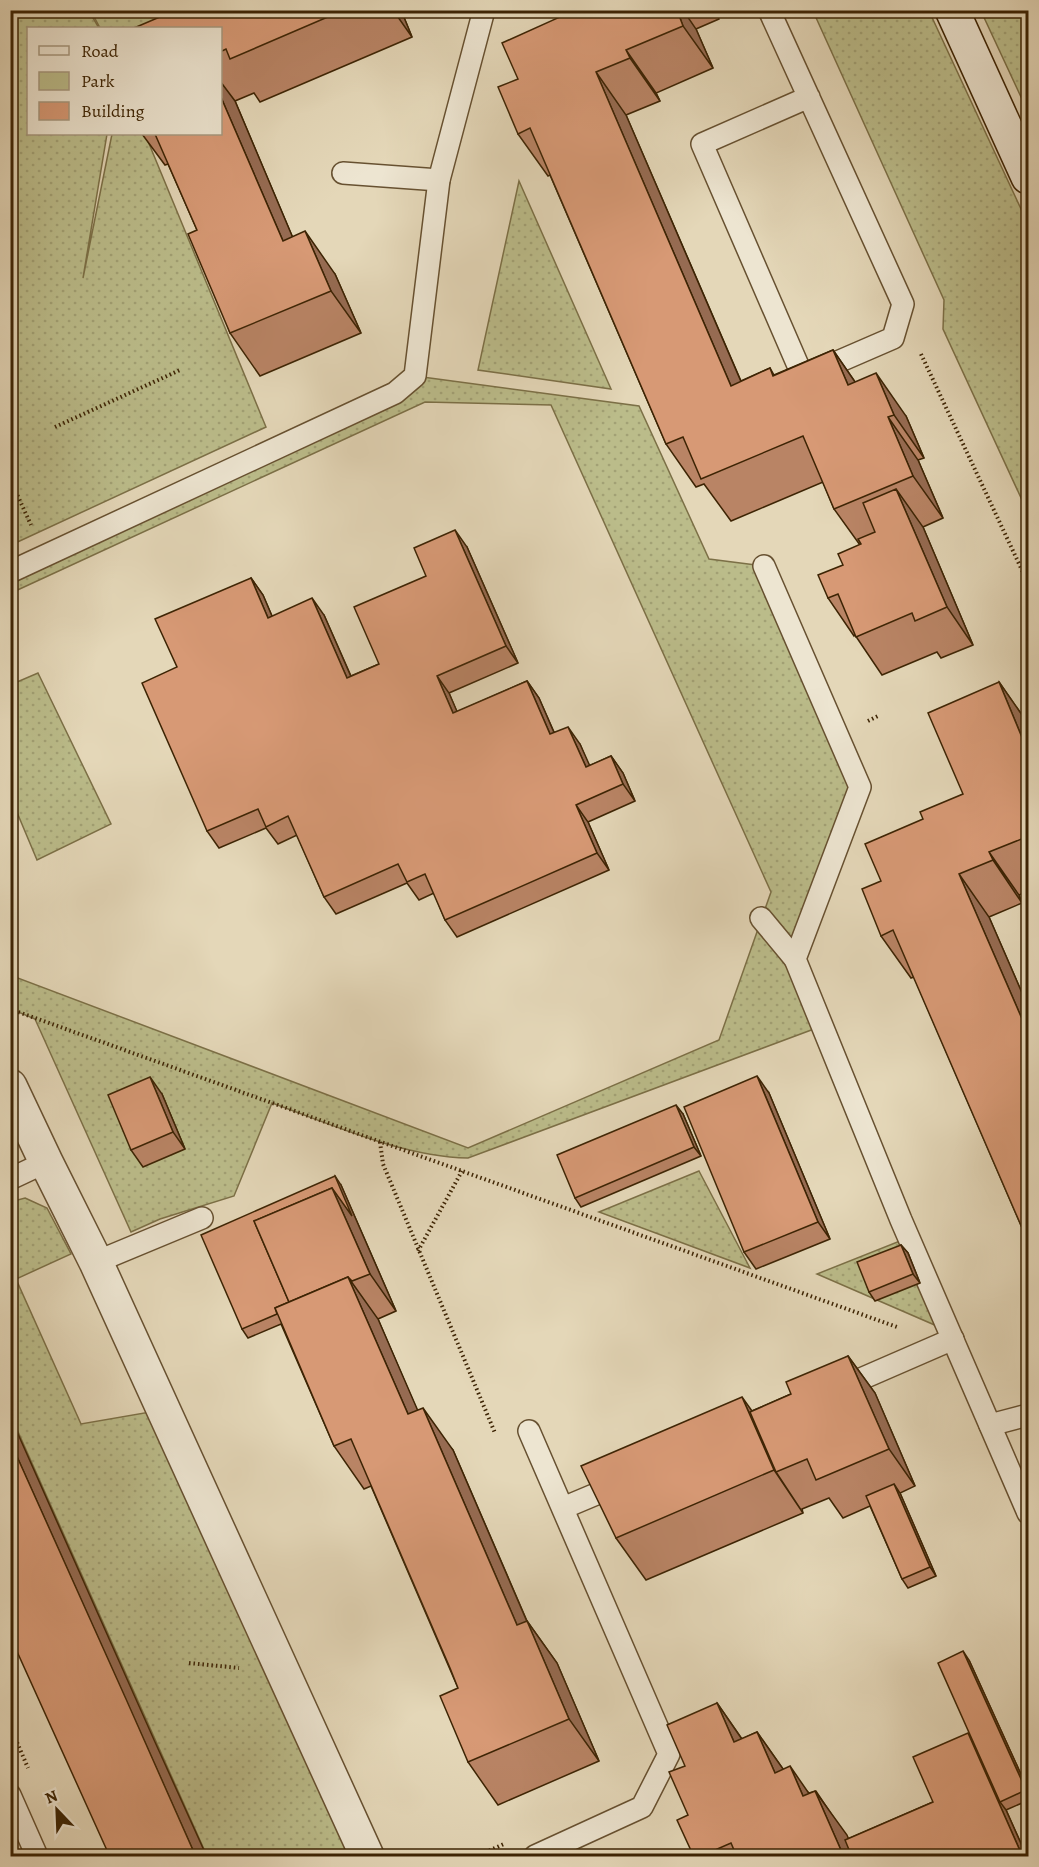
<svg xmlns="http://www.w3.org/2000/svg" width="1039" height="1867" font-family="Alegreya,serif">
  <defs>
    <pattern id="green-dots" width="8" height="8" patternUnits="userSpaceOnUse" patternTransform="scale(1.5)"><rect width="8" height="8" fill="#bbbc8a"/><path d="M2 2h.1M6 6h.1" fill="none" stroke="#a2a175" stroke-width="1.8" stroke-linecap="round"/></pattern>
  </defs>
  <rect width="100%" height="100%" fill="#e4d7b8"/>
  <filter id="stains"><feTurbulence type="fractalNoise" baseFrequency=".00333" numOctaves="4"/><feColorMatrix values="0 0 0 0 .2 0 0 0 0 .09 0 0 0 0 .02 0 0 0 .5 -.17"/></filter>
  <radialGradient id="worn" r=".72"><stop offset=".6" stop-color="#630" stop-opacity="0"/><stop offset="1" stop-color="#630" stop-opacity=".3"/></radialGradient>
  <!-- green -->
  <g fill="url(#green-dots)" stroke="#7c7047" stroke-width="1.5">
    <path d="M10,11H89L99,28H28V134H107L83,278L112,134H145L266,427L11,545L10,139C15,129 14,123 10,113Z"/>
    <path d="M91,11H238L198,28H100Z"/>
    <path d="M813,11H929L1028,224V513L943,329L944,300Z"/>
    <path d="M981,11H1028V112Z"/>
    <path d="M519,181L611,389L478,370Z"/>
    <path d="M415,376L639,406L709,559L764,566L860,787L795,959L822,1026L468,1158C404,1157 333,1125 272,1103L234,1196L160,1219L131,1232L35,1019L11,1009L10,975L468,1148L719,1040L771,892L551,405L425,402L11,593V572Z"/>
    <path d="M38,673L111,824L37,860L11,798L10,685Z"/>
    <path d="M699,1171L750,1268L599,1212Z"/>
    <path d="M25,1198L47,1208L71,1254L16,1279L81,1424L150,1412L360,1856H207L11,1416L10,1202Z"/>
    <path d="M905,1239L937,1326L817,1274Z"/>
  </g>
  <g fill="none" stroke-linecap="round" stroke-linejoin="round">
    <defs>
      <g id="lane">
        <path d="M769,10L903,304L893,338L803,377L702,144L809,97"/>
        <path d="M343,173L439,180"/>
        <path d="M764,566L860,787L795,959L901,1220L1028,1513"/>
        <path d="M10,572L395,393L415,376L439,180L484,10"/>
        <path d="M761,918L795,959"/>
        <path d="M10,1179L46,1162"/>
        <path d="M96,1262L202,1218"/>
        <path d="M838,1389L953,1339"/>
        <path d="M990,1425L1028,1415"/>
        <path d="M529,1431L669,1754L642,1807L535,1856"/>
        <path d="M563,1508L620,1484"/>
        <path d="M10,1795L37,1856"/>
      </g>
      <path id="street" d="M10,1086L46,1162L96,1262L367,1856"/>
      <path id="secondary" d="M952,10L1028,177"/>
    </defs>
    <!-- lane casing -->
    <use href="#lane" stroke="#675131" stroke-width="24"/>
    <!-- street casing -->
    <use href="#street" stroke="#675131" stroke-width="36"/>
    <!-- secondary casing -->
    <use href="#secondary" stroke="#3d2404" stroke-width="36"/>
    <!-- path -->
    <g stroke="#3d2404" stroke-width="4" stroke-dasharray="1.5 3" stroke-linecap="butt">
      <path d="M921,354L1028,583"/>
      <path d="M55,427L180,370"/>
      <path d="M10,479L31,525"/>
      <path d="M868,721L878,716"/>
      <path d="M10,1009L897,1327"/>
      <path d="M380,1142L383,1164L495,1433"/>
      <path d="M418,1251L462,1171"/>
      <path d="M189,1663L239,1668"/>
      <path d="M10,1726L28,1768"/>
      <path d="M477,1856L504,1844"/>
    </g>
    <!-- lane -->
    <use href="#lane" stroke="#ede5d1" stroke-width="21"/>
    <!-- street -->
    <use href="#street" stroke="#ede5d1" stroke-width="33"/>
    <!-- secondary -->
    <use href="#secondary" stroke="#ede5d1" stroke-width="33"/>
  </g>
  <!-- wall -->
  <g fill="#b98465" stroke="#3d2404" stroke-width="1.5">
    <path d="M176,10H401L412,37L260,102L254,93L235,101L292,236L335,274L361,333L260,376L230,333L197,230L168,164L165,165L142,134H220V28Z"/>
    <path d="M716,10L719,19L696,29L713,68L656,93L660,101L626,115L741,381L770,368L774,375L833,350L855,382L906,416L924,458L918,460L943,518L923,527L973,645L941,658L937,652L882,675L855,635L854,636L828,598L843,565L860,545L834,509L823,482L731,521L704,484L696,487L666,444L550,175L548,176L518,134V79L560,17L557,11Z"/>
    <path d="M467,547L518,663L449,693L457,712L527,681L539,698L554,732L580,744L589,766L611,756L623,773L635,801L588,822L609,870L457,937L445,920L434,893L419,900L407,883L336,914L324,897L297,835L278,844L266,828L219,848L207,831L177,667L251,578L263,595L272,616L324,615L351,676L379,664L426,576Z"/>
    <path d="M999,682L1029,725V891L1019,895L1022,903L989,917L1029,1009V1244L914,977L911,978L881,936V881L923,819L963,794Z"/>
    <path d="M769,1093L830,1239L756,1269L744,1252Z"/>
    <path d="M162,1094L185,1149L143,1167L131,1150Z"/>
    <path d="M683,1114L701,1156L581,1207L575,1198Z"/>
    <path d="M341,1185L396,1311L378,1319L417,1410L453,1450L527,1621L557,1663L599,1761L498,1805L468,1762L458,1688L371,1486L364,1489L334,1446L281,1324L248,1338L242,1329Z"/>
    <path d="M901,1245L908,1253L920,1283L875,1301L869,1292Z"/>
    <path d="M848,1356L875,1393L915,1486L900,1493L936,1576L908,1588L902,1579L870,1506L843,1518L829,1498L802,1509L803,1513L646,1580L616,1538L752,1411L791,1394Z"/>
    <path d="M969,1660L1029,1792V1800L1006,1810L1027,1857H694L688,1815L685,1766L717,1703L742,1739L757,1732L783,1769L809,1793L816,1791L848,1839L933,1802L972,1739Z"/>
  </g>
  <!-- shaded-wall -->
  <g fill="#966b52" stroke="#3d2404" stroke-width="1.5">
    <path d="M393,10H401L412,37Z"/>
    <path d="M677,10H683L696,29L713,68L683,26Z"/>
    <path d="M626,50L656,93L660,101L630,58Z"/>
    <path d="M596,72L626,115L761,428L731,386Z"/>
    <path d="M220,81L235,101L312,283L283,241L220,95Z"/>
    <path d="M305,231L335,274L361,333L331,291Z"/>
    <path d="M833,350L862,392L848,385Z"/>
    <path d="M876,373L906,416L924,458L894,415Z"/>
    <path d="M888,417L918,460L943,518L913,476Z"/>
    <path d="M896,489L923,527L973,645L947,607Z"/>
    <path d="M455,530L467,547L518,663L506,646Z"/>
    <path d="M251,578L263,595L280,635L268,618Z"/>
    <path d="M312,598L324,615L359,695L347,678Z"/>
    <path d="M437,676L449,693L465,730L453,713Z"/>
    <path d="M527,681L539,698L562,751L550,734Z"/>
    <path d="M999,682L1029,725V750L1026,747Z"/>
    <path d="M568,727L580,744L598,784L586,767Z"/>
    <path d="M611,756L623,773L635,801L623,784Z"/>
    <path d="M576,805L588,822L609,870L597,853Z"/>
    <path d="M989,852L1019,895L1022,903L993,860Z"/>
    <path d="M959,874L989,917L1029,1009V1035Z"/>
    <path d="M757,1076L769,1093L830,1239L818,1222Z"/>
    <path d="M150,1077L162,1094L185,1149L173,1132Z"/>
    <path d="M676,1105L683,1114L701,1156L694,1147Z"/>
    <path d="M335,1176L341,1185L396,1311L370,1274L332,1188Z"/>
    <path d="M901,1245L908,1253L920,1283L913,1274Z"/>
    <path d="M348,1277L378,1319L438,1457L408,1414Z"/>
    <path d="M848,1356L875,1393L915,1486L889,1449Z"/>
    <path d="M742,1397L772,1439L776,1472L803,1513L774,1470Z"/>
    <path d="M423,1408L453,1450L547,1668L517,1625Z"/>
    <path d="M10,1416L155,1742L207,1857H196L10,1441Z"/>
    <path d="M894,1484L900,1493L936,1576L930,1567Z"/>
    <path d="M527,1621L557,1663L599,1761L569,1719Z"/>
    <path d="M963,1651L969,1660L1029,1792V1794L1026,1790Z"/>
    <path d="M717,1703L748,1748L734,1742Z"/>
    <path d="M757,1732L788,1776L775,1773Z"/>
    <path d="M968,1733L980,1750L1000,1802L1006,1810L1027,1857H1023L1021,1853Z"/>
    <path d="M790,1766L821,1811L803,1796Z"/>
    <path d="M815,1791L847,1835L856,1857H844Z"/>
  </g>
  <!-- building -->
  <g fill="#d79975" stroke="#3d2404" stroke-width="1.5">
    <path d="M176,10H344L230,59L226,49L220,52V28H134Z"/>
    <path d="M557,11L677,10L683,26L626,50L630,58L596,72L731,386L770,368L773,376L833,350L848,385L876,373L894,415L888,417L913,476L834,509L803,436L701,479L683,437L666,444L530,128L518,134L498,87L518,79L502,43L560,17Z"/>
    <path d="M220,95L283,241L305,231L331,291L230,333L188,234L197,230L155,134H220Z"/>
    <path d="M896,489L947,607L915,621L912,613L856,637L838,594L828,598L818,575L843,565L838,554L861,544L858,539L875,532L863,503Z"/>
    <path d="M455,530L506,646L437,676L453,713L527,681L550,734L568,727L586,767L611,756L623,784L576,805L597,853L445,920L425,874L407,882L398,864L324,897L288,816L266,827L258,809L207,831L142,683L177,667L155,619L251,578L268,618L312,598L347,678L379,664L354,607L426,576L414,548Z"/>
    <path d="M999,682L1026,747L1029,746V836L989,852L993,860L959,874L1029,1035V1244L893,930L881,936L862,889L881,881L865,844L923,819L920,812L963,794L928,713Z"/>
    <path d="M757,1076L818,1222L744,1252L684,1107Z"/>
    <path d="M150,1077L173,1132L131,1150L108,1095Z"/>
    <path d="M676,1105L694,1147L575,1198L557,1155Z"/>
    <path d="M335,1176L352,1216L332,1188L254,1221L289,1302L275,1308L277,1314L242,1329L201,1235Z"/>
    <path d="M332,1188L370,1274L352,1281L348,1277L289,1302L254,1221Z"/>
    <path d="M901,1245L913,1274L869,1292L857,1262Z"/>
    <path d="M348,1277L408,1414L423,1408L517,1625L527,1621L569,1719L468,1762L440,1696L458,1688L450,1668L351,1439L334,1446L275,1308Z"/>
    <path d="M848,1356L889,1449L816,1480L807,1459L776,1472L750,1412L791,1394L786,1382Z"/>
    <path d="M742,1397L774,1470L616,1538L581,1466Z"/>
    <path d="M10,1441L126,1699L196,1857H110L10,1636Z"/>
    <path d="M894,1484L930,1567L902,1579L866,1496Z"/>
    <path d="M963,1651L1026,1790L1000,1802L938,1663Z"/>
    <path d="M717,1703L734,1742L757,1732L775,1773L790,1766L803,1796L815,1791L844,1857H737L731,1843L699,1857H694L677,1820L688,1815L669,1772L685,1766L667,1725Z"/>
    <path d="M968,1733L1021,1853L1013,1857H852L845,1840L933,1802L913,1757Z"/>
  </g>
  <!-- margin -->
  <rect width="1039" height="1867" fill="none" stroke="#e4d7b8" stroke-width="36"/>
  <rect x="12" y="12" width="1015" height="1843" fill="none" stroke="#3d2404" stroke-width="3"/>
  <rect x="18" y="18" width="1003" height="1831" fill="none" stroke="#3d2404" stroke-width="1.5"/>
  <!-- legend -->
  <rect x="27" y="27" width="195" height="108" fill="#ede5d1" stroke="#a7987f" stroke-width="1.5"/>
  <rect x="39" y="46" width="30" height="9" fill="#ede5d1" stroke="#a7987f" stroke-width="1.5"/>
  <text x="81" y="57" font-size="18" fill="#3d2404">Road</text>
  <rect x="39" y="72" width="30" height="18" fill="#bbbc8a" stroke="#a7987f" stroke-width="1.5"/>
  <text x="81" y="87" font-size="18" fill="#3d2404">Park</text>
  <rect x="39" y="102" width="30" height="18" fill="#d79975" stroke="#a7987f" stroke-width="1.5"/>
  <text x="81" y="117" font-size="18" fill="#3d2404">Building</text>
  <!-- north arrow -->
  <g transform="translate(57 1810) rotate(337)" stroke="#ede5d1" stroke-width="4.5" paint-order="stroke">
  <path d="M0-4.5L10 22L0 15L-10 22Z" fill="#3d2404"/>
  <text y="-9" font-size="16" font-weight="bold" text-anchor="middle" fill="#3d2404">N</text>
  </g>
  <rect width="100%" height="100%" filter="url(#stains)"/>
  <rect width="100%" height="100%" fill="url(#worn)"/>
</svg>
